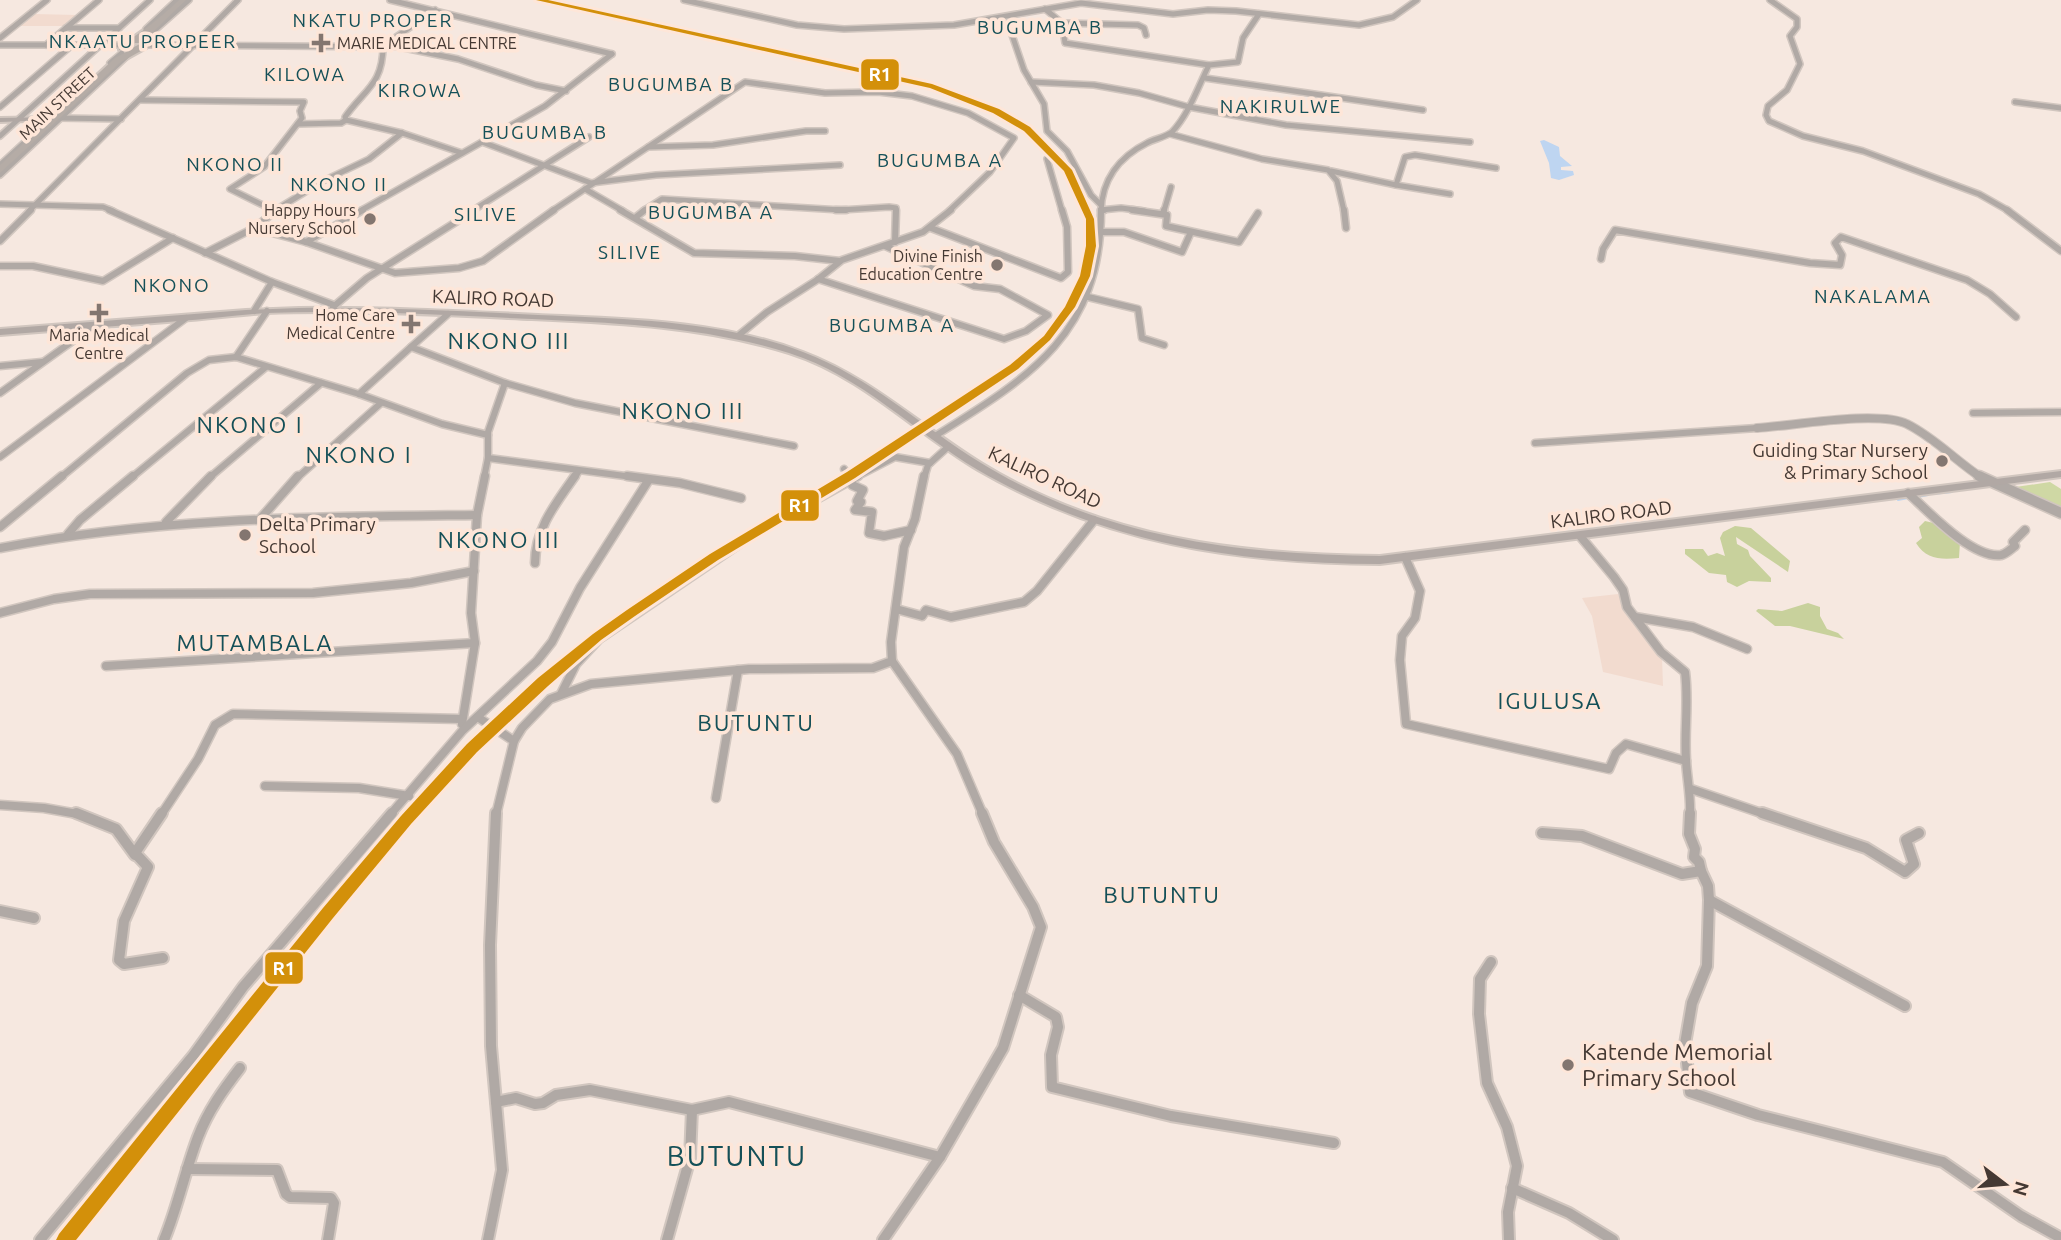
<svg xmlns="http://www.w3.org/2000/svg" width="2061" height="1240" font-family="Ubuntu,sans-serif">
  <rect width="100%" height="100%" fill="#f6e8e0"/>
  <!-- built -->
  <g fill="#f2dbcf">
    <path d="M34,14L77,15L63,26H19Z"/>
    <path d="M1618,594L1624,607L1662,657L1663,686L1603,672L1592,616L1582,598Z"/>
  </g>
  <!-- green -->
  <path fill="#cfd8a4" d="M2050,482L2061,489V512L2009,488Z"/>
  <!-- forest -->
  <g fill="#c8d19c">
    <path d="M1925,521L1938,524L1960,542L1959,558C1940,560 1926,559 1916,543L1922,538L1919,527Z"/>
    <path d="M1735,526L1751,528L1790,561L1788,572L1736,537L1737,544L1748,550L1750,556L1771,578V582L1749,581L1737,587L1727,582L1726,575L1709,573L1685,554V549H1703L1708,556L1717,553L1725,556L1720,538L1723,532Z"/>
    <path d="M1808,603L1820,607V616L1827,629L1838,633L1844,639L1790,626H1775L1756,611L1758,609L1782,611Z"/>
  </g>
  <!-- water -->
  <path fill="#bed5f1" d="M1544,140L1559,147L1560,156L1572,166L1561,167V170L1573,171L1574,175L1559,180L1551,178L1549,163L1540,141Z"/>
  <g fill="none" stroke-linecap="round" stroke-linejoin="round">
    <!-- stream -->
    <g stroke="#bed5f1" stroke-width="2">
      <path d="M1932,494L1952,492"/>
      <path d="M1918,497L1928,495"/>
      <path d="M1898,500L1908,498"/>
    </g>
    <defs>
      <g id="minor-far3">
        <path d="M390,0L612,54"/>
        <path d="M684,0L797,25L844,29L954,25L1081,3L1173,14L1208,10L1236,11L1359,25L1393,17L1417,0"/>
        <path d="M1770,0L1797,19V27L1790,36L1800,64L1787,90L1768,106L1766,115L1769,121L1803,136L1863,151L1979,194L2009,211"/>
        <path d="M1045,9L1062,23L1065,43L1209,65"/>
        <path d="M435,10L383,46C383,84 365,89 345,117L346,120L402,133L462,153"/>
        <path d="M1000,18L1011,32L1024,70L1044,104L1047,131L1067,151L1091,195L1101,205"/>
        <path d="M1062,23L1138,25L1144,28L1146,35"/>
        <path d="M66,28H119"/>
        <path d="M146,29L177,0"/>
        <path d="M0,38L47,0"/>
        <path d="M146,38L189,0"/>
        <path d="M0,45H124"/>
        <path d="M46,45L99,0"/>
        <path d="M145,45L399,47L458,59L536,85L566,91"/>
        <path d="M110,63L122,53"/>
        <path d="M1205,78L1423,110"/>
        <path d="M1031,82L1094,85L1139,93L1189,107L1286,125L1470,142"/>
        <path d="M140,100L304,102L300,111L302,118L264,167L230,189L275,211"/>
        <path d="M2015,102L2061,108"/>
        <path d="M0,107L72,45"/>
        <path d="M58,118L121,119"/>
        <path d="M298,124L341,123L346,120"/>
        <path d="M1170,134L1262,159L1328,170L1337,181L1344,211"/>
        <path d="M0,136L150,0"/>
        <path d="M482,142L545,106L612,54"/>
        <path d="M648,147L745,82L825,93L878,92L912,96L968,113L1014,138L990,172L949,211"/>
        <path d="M1047,159L1062,211"/>
        <path d="M0,165L88,84"/>
        <path d="M1331,171L1396,185"/>
        <path d="M0,175L128,55"/>
        <path d="M585,189L623,211"/>
        <path d="M1450,194L1396,185L1405,157L1415,155L1496,168"/>
        <path d="M0,204L103,207L113,211"/>
        <path d="M1101,210L1121,208L1144,211"/>
        <path d="M29,211L238,0"/>
        <path d="M274,211L323,181L369,159L402,133"/>
        <path d="M360,211L482,142L591,183L656,175L840,165"/>
        <path d="M472,211L589,137"/>
        <path d="M552,211L648,147L713,145L806,131H825"/>
        <path d="M643,211L662,199L841,210L889,207L896,208V211"/>
        <path d="M1101,211C1102,180 1119,157 1147,143C1154,139 1166,137 1172,132C1189,114 1198,87 1209,65L1238,62L1243,38L1259,14"/>
        <path d="M1164,211L1171,187"/>
      </g>
      <g id="minor-far2">
        <path d="M109,210L272,282L334,305"/>
        <path d="M272,210L275,211"/>
        <path d="M620,210L694,253L795,256L840,261"/>
        <path d="M836,210H846"/>
        <path d="M1101,210H1104"/>
        <path d="M1132,210L1167,215L1166,226L1239,242L1258,213"/>
        <path d="M1344,210L1346,228"/>
        <path d="M2007,210L2061,251"/>
        <path d="M1163,214L1164,210"/>
        <path d="M636,217L645,210"/>
        <path d="M254,228L306,242L395,273L459,268L483,261L554,210"/>
        <path d="M931,228L1061,278L1068,272L1067,227L1062,210"/>
        <path d="M1101,232H1124L1182,252L1191,232"/>
        <path d="M0,241L31,210"/>
        <path d="M306,242L363,210"/>
        <path d="M895,242L896,210"/>
        <path d="M205,253L254,228L277,210"/>
        <path d="M1601,259L1603,249L1615,230L1810,263L1840,265L1842,255L1835,243L1841,237L1967,280L1990,294L2016,317"/>
        <path d="M0,266H33L103,281L173,238"/>
        <path d="M818,279L1004,339L1026,331L1048,315L1000,289L974,286L885,246"/>
        <path d="M1084,296L1138,309L1142,338L1164,345"/>
        <path d="M333,307L367,278L475,210"/>
        <path d="M254,311L272,282"/>
        <path d="M448,314L411,347L505,383L575,403L794,446"/>
        <path d="M739,335L767,312L817,280L842,260L923,232L951,210"/>
        <path d="M236,357L267,311"/>
        <path d="M0,366L42,362"/>
        <path d="M0,393L95,325"/>
        <path d="M359,394L411,347"/>
        <path d="M1973,413L2061,412"/>
        <path d="M935,436C1030,377 1101,334 1101,210"/>
        <path d="M1535,443L1757,428"/>
        <path d="M0,457L186,318"/>
        <path d="M488,458L640,478"/>
        <path d="M844,469L851,478"/>
        <path d="M60,478L187,373L209,360L236,357L359,394L442,424L488,435"/>
        <path d="M131,478L266,367"/>
        <path d="M209,478L321,383"/>
        <path d="M297,478L381,403"/>
        <path d="M484,478L488,458V432L505,383"/>
        <path d="M574,478L579,471"/>
        <path d="M854,478L895,457L930,463"/>
        <path d="M924,478L928,465L949,446"/>
      </g>
      <g id="minor-far1">
        <path d="M627,476L680,483L741,498"/>
        <path d="M851,476L852,485L863,490L857,501L861,502L855,510L872,512L869,533L884,536L911,530"/>
        <path d="M1908,493C1928,511 1972,559 2001,555C2006,554 2011,549 2015,546L2013,542L2025,530"/>
        <path d="M261,518L298,476"/>
        <path d="M166,522L211,476"/>
        <path d="M0,527L62,476"/>
        <path d="M68,534L80,520L133,476"/>
        <path d="M1580,536L1614,577L1623,590L1627,607L1661,652L1685,672C1689,702 1684,730 1686,760C1687,779 1691,796 1690,815"/>
        <path d="M0,548C158,517 317,517 477,515"/>
        <path d="M1405,557L1420,591L1415,618L1402,636L1400,660L1406,724L1609,769L1616,753L1626,744L1686,761"/>
        <path d="M535,563C535,529 556,503 575,476"/>
        <path d="M896,609L922,616L926,610L951,617L1024,602L1037,591L1094,520"/>
        <path d="M0,613L54,599L90,594L313,593L411,583L474,571"/>
        <path d="M1635,617L1693,627L1747,649"/>
        <path d="M892,661L957,754L983,815"/>
        <path d="M106,666L475,643"/>
        <path d="M561,694L576,664L599,639L757,532L858,476"/>
        <path d="M479,718L514,741"/>
        <path d="M462,724L475,643L471,613L477,515L485,476"/>
        <path d="M265,786L359,788L409,796"/>
        <path d="M1691,789L1767,815"/>
        <path d="M716,798L738,670"/>
        <path d="M0,805L44,808L83,815"/>
        <path d="M161,815L198,759L215,725L233,714L462,719"/>
        <path d="M390,815L463,730L537,661L552,642L580,588L648,481"/>
        <path d="M496,815L514,741L522,728L550,699L591,684L749,669L873,668L892,661L891,642L904,547L915,519L924,476"/>
      </g>
      <g id="minor">
        <path d="M76,813L116,829L135,855"/>
        <path d="M162,813L135,853L148,867L124,921L119,960L124,964L163,958"/>
        <path d="M1762,813L1866,848L1905,872L1914,864L1906,840L1919,833"/>
        <path d="M1542,833L1582,836L1682,874L1701,871L1699,862L1694,857L1695,849L1689,834L1690,813"/>
        <path d="M1701,871L1708,886L1709,900L1707,966L1692,1003L1685,1044L1690,1092L1758,1115L1943,1162L2021,1216L2061,1238"/>
        <path d="M1709,900L1905,1006"/>
        <path d="M0,911L34,918"/>
        <path d="M1491,962L1480,979L1479,1014L1487,1083L1507,1127L1517,1166L1508,1212L1509,1240"/>
        <path d="M1019,995L1056,1017L1058,1027L1051,1055L1052,1087L1171,1116L1334,1143"/>
        <path d="M496,1102L516,1098L535,1104L543,1103L556,1095L590,1090L692,1110L729,1102L940,1157"/>
        <path d="M187,1169L277,1170L286,1194L290,1197L331,1198L334,1203L328,1240"/>
        <path d="M1512,1188L1569,1213L1613,1240"/>
        <path d="M40,1240L193,1056L243,987L392,813"/>
        <path d="M164,1240C178,1206 185,1171 198,1137C208,1111 223,1090 240,1068"/>
        <path d="M488,1240L502,1170L491,1046L490,945L496,813"/>
        <path d="M667,1240L690,1158L692,1110"/>
        <path d="M883,1240L940,1157L1003,1048L1041,927L1033,907L994,842L982,813"/>
      </g>
      <path id="tertiary-far1" d="M1757,428C1792,426 1877,410 1907,424C1935,438 1956,461 1982,478"/>
      <path id="tertiary" d="M1979,476L2061,513"/>
      <g id="secondary">
        <path d="M57,117V119L55,120L0,122V118Z"/>
        <path d="M299,308C379,307 459,311 538,315C626,319 719,320 803,352C870,377 921,426 981,463C1103,538 1240,555 1380,556L2061,471V477L1380,564C1235,563 1106,544 978,470C914,432 862,376 789,353C706,327 619,323 532,319C444,315 355,310 266,313C237,315 208,319 180,321C120,326 60,330 0,335V329L246,310Z"/>
      </g>
      <path id="primary" d="M179,0H186L152,33L142,39H149L148,47L121,62L0,173V165L115,58L128,51L119,50V46C140,34 160,18 179,0ZM135,43H142L132,48L129,47Z"/>
    </defs>
    <!-- minor-far3 casing -->
    <use href="#minor-far3" stroke="#d1c6bf" stroke-width="8"/>
    <!-- minor-far2 casing -->
    <use href="#minor-far2" stroke="#d1c6bf" stroke-width="9"/>
    <!-- minor-far1 casing -->
    <use href="#minor-far1" stroke="#d1c6bf" stroke-width="11"/>
    <!-- minor casing -->
    <use href="#minor" stroke="#d1c6bf" stroke-width="14"/>
    <!-- tertiary-far1 casing -->
    <use href="#tertiary-far1" stroke="#d1c6bf" stroke-width="10"/>
    <!-- tertiary casing -->
    <use href="#tertiary" stroke="#d1c6bf" stroke-width="13"/>
    <!-- secondary casing -->
    <use href="#secondary" stroke="#d1c6bf" stroke-width="4"/>
    <!-- primary casing -->
    <use href="#primary" stroke="#d1c6bf" stroke-width="4"/>
    <!-- minor-far3 -->
    <use href="#minor-far3" stroke="#b0a9a5" stroke-width="5"/>
    <!-- minor-far2 -->
    <use href="#minor-far2" stroke="#b0a9a5" stroke-width="6"/>
    <!-- minor-far1 -->
    <use href="#minor-far1" stroke="#b0a9a5" stroke-width="8"/>
    <!-- minor -->
    <use href="#minor" stroke="#b0a9a5" stroke-width="10"/>
    <!-- tertiary-far1 -->
    <use href="#tertiary-far1" stroke="#b0a9a5" stroke-width="8"/>
    <!-- tertiary -->
    <use href="#tertiary" stroke="#b0a9a5" stroke-width="10"/>
    <!-- secondary -->
    <use href="#secondary" fill="#b1a8a4" fill-rule="evenodd"/>
    <!-- primary -->
    <use href="#primary" fill="#b5aca6" fill-rule="evenodd"/>
    <defs>
      <path id="rail-1" d="M536,0H548L932,84L999,109L1030,127L1072,170L1094,219L1096,246L1090,276L1075,307L1050,340L1018,369L855,478L718,560L635,616L601,640L548,686L477,752L411,824L333,918L76,1240H56L59,1234L323,908L401,816L467,744L538,678L593,634L627,610L710,554L847,472L1010,365L1044,336L1065,307L1080,276L1086,246V219L1064,171L1024,131L993,113L930,88Z"/>
    </defs>
    <!-- rail-1 casing -->
    <use href="#rail-1" stroke="#fee6d8" stroke-width="6"/>
    <!-- rail-1 -->
    <use href="#rail-1" fill="#d3900a" fill-rule="evenodd"/>
  </g>
  <!-- markers -->
  <g fill="#837670" stroke="#fee6d8" stroke-width="2.5">
    <path d="M317.5 32.5h7v7h7v7h-7v7h-7v-7h-7v-7h7z"/>
    <circle cx="370" cy="219" r="7"/>
    <circle cx="997" cy="265" r="7"/>
    <path d="M95.5 302.5h7v7h7v7h-7v7h-7v-7h-7v-7h7z"/>
    <path d="M407.5 313.5h7v7h7v7h-7v7h-7v-7h-7v-7h7z"/>
    <circle cx="1942" cy="461" r="7"/>
    <circle cx="245" cy="535" r="7"/>
    <circle cx="1568" cy="1065" r="7"/>
  </g>
  <g text-anchor="middle" stroke-width="7" stroke-linejoin="round" paint-order="stroke">
    <!-- far-poi labels -->
    <g font-size="16" fill="#453933" stroke="#fee6d8" text-anchor="end">
      <text x="337" y="49" text-anchor="start">MARIE MEDICAL CENTRE</text>
      <text x="356" y="216">Happy Hours<tspan x="356" dy="18">Nursery School</tspan></text>
      <text x="983" y="262">Divine Finish<tspan x="983" dy="18">Education Centre</tspan></text>
      <text x="395" y="321">Home Care<tspan x="395" dy="18">Medical Centre</tspan></text>
      <text x="99" y="341" text-anchor="middle">Maria Medical<tspan x="99" dy="18">Centre</tspan></text>
    </g>
    <!-- far-street labels -->
    <g font-size="16" fill="#453933" stroke="#fee6d8">
      <text transform="translate(57 103) rotate(-43)" y="6">MAIN STREET</text>
    </g>
    <!-- far-quarter labels -->
    <g font-size="19" letter-spacing="2" fill="#155058" stroke="#fee6d8">
      <text x="373" y="27">NKATU PROPER</text>
      <text x="1040" y="34">BUGUMBA B</text>
      <text x="143" y="48">NKAATU PROPEER</text>
      <text x="305" y="81">KILOWA</text>
      <text x="671" y="91">BUGUMBA B</text>
      <text x="420" y="97">KIROWA</text>
      <text x="1281" y="113">NAKIRULWE</text>
      <text x="545" y="139">BUGUMBA B</text>
      <text x="940" y="167">BUGUMBA A</text>
      <text x="235" y="171">NKONO II</text>
      <text x="339" y="191">NKONO II</text>
      <text x="711" y="219">BUGUMBA A</text>
      <text x="486" y="221">SILIVE</text>
      <text x="630" y="259">SILIVE</text>
      <text x="172" y="292">NKONO</text>
      <text x="1873" y="303">NAKALAMA</text>
      <text x="892" y="332">BUGUMBA A</text>
    </g>
    <!-- street labels -->
    <g font-size="19" fill="#453933" stroke="#fee6d8">
      <text transform="translate(493 298) rotate(2)" y="7">KALIRO ROAD</text>
      <text transform="translate(1045 477) rotate(25)" y="7">KALIRO ROAD</text>
      <text transform="translate(1611 514) rotate(-7)" y="7">KALIRO ROAD</text>
    </g>
    <!-- poi labels -->
    <g font-size="19" fill="#453933" stroke="#fee6d8" text-anchor="end">
      <text x="1928" y="457">Guiding Star Nursery<tspan x="1928" dy="22">&amp; Primary School</tspan></text>
      <text x="259" y="531" text-anchor="start">Delta Primary<tspan x="259" dy="22">School</tspan></text>
    </g>
    <!-- quarter labels -->
    <g font-size="23" letter-spacing="2" fill="#155058" stroke="#fee6d8">
      <text x="509" y="349">NKONO III</text>
      <text x="683" y="419">NKONO III</text>
      <text x="250" y="433">NKONO I</text>
      <text x="359" y="463">NKONO I</text>
      <text x="499" y="548">NKONO III</text>
      <text x="255" y="651">MUTAMBALA</text>
      <text x="1550" y="709">IGULUSA</text>
      <text x="756" y="731">BUTUNTU</text>
      <text x="1162" y="903">BUTUNTU</text>
    </g>
    <!-- near-poi labels -->
    <g font-size="23" fill="#453933" stroke="#fee6d8" text-anchor="start">
      <text x="1582" y="1060">Katende Memorial<tspan x="1582" dy="26">Primary School</tspan></text>
    </g>
    <!-- near-quarter labels -->
    <g font-size="28" letter-spacing="2" fill="#155058" stroke="#fee6d8">
      <text x="737" y="1166">BUTUNTU</text>
    </g>
  </g>
  <g stroke="#fee6d8" stroke-width="2.5">
    <rect x="860" y="58" width="40" height="33" rx="7" fill="#d3900a"/>
    <rect x="780" y="489" width="40" height="33" rx="7" fill="#d3900a"/>
    <rect x="264" y="951" width="40" height="34" rx="7" fill="#d3900a"/>
  </g>
  <g font-size="19" text-anchor="middle" font-weight="bold" fill="#fff">
    <text x="880" y="81">R1</text>
    <text x="800" y="512">R1</text>
    <text x="284" y="975">R1</text>
  </g>
  <!-- north arrow -->
  <g transform="translate(2005 1184) rotate(106)" stroke="#fee6d8" stroke-width="5" paint-order="stroke">
  <path d="M0-5L12 26L0 18L-12 26Z" fill="#453933"/>
  <text y="-10" font-size="19" font-weight="bold" text-anchor="middle" fill="#453933">N</text>
  </g>
</svg>
